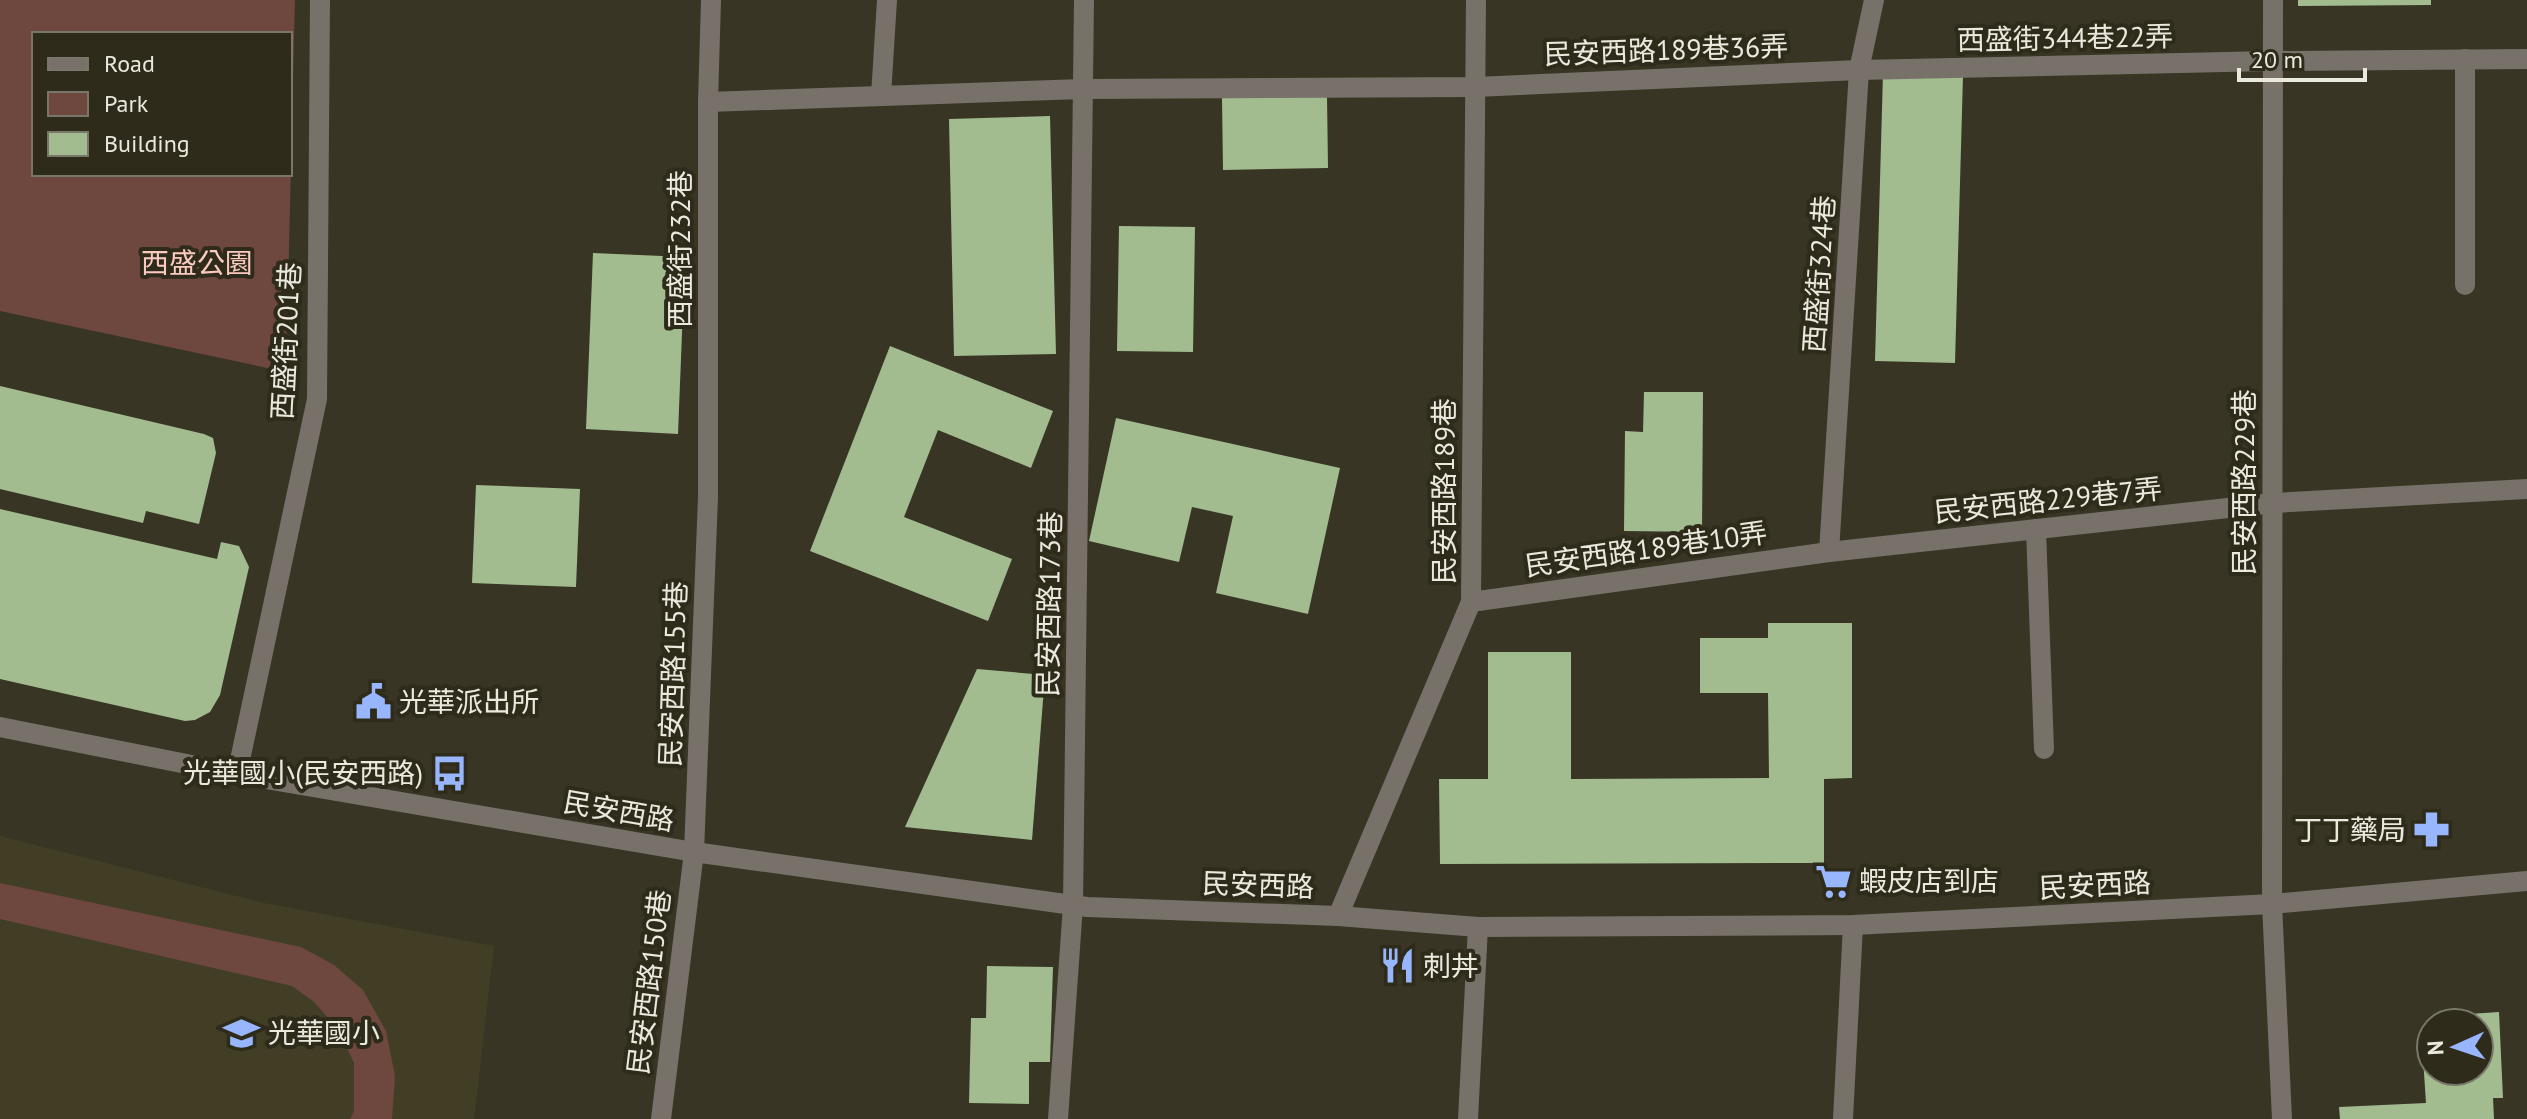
<svg xmlns="http://www.w3.org/2000/svg" width="2527" height="1119" font-family="'PT Sans','Noto Sans TC',sans-serif">
  <rect width="100%" height="100%" fill="#383524"/>
  <!-- built -->
  <path fill="#423e26" d="M0,836L264,903L494,946L474,1119H0Z"/>
  <!-- green -->
  <g fill="#6e473e" fill-rule="evenodd">
    <path d="M0,0H295L286,372L0,311ZM34,34H290V174H34Z"/>
    <path d="M0,883L301,947L334,965L363,990L386,1031L395,1076L392,1119H350L354,1111V1063L337,1028L314,1002L292,986L0,919Z"/>
  </g>
  <!-- building -->
  <g fill="#a2bc90">
    <path d="M2298,0H2431V5L2298,6Z"/>
    <path d="M1883,73L1963,75L1955,363L1875,361Z"/>
    <path d="M1327,96L1328,168L1223,170L1222,98Z"/>
    <path d="M1050,116L1056,354L954,356L949,119Z"/>
    <path d="M1119,226L1195,227L1193,352L1117,351Z"/>
    <path d="M593,253L685,257L678,434L586,429Z"/>
    <path d="M890,346L1053,411L1031,468L938,430L904,517L1012,559L988,621L810,551Z"/>
    <path d="M0,386L204,434L213,438L216,453L199,524L146,511L143,523L0,489Z"/>
    <path d="M1644,392H1703L1702,532L1624,531L1625,431L1643,432Z"/>
    <path d="M1116,418L1340,468L1308,614L1216,593L1233,516L1192,507L1179,562L1089,541Z"/>
    <path d="M476,485L580,489L576,587L472,583Z"/>
    <path d="M0,509L217,559L221,542L239,546L249,567L220,695L210,712L195,720L185,721L0,679Z"/>
    <path d="M1768,623H1852V778L1824,779V863L1440,864L1439,779H1488V652H1571V779L1769,778L1768,693H1700V638H1768Z"/>
    <path d="M977,669L1045,675L1032,840L905,827Z"/>
    <path d="M987,966L1053,967L1050,1062H1029V1104L969,1103L971,1018H986Z"/>
    <path d="M2499,1012L2503,1098H2493L2494,1119H2340L2339,1107L2426,1103L2423,1058H2431V1071H2479V1023H2469V1014Z"/>
  </g>
  <g fill="none" stroke-linecap="round" stroke-linejoin="round">
    <!-- minor -->
    <g stroke="#77716a" stroke-width="20">
      <path d="M2273,0L2272,904L2282,1119"/>
      <path d="M2465,59V285"/>
      <path d="M881,96L887,0"/>
      <path d="M708,102L1083,89L1475,87L1859,70L2271,61L2527,59"/>
      <path d="M2036,529L2044,749"/>
      <path d="M1829,552L1859,70L1874,0"/>
      <path d="M1471,602L1829,552L2273,503L2527,489"/>
      <path d="M0,727L237,774L694,852L1087,907L1338,916L1478,927L1853,925L2272,904L2527,881"/>
      <path d="M237,774L317,399L320,0"/>
      <path d="M1338,916L1471,602L1476,0"/>
      <path d="M661,1119L694,852L708,497V102L711,0"/>
      <path d="M1058,1119L1073,905L1084,0"/>
      <path d="M1468,1119L1478,927"/>
      <path d="M1843,1119L1853,925"/>
    </g>
  </g>
  <!-- icons -->
  <defs>
    <symbol id="civic-bare" viewBox="-9 -9 18 18"><path d="M-.6-6.5H3V-4.5H.6V-3L4-1V1h2V6H-6V1h2V-1L-.6-3ZM-1.2 2.5V6h2.4V2.5Z" fill="#98b6fd" stroke="#2e2b1b" stroke-width="2.5" paint-order="stroke"/></symbol>
    <symbol id="bus-bare" viewBox="-9 -9 18 18"><path d="M-5-6H5V4H4V6H2V4H-2V6H-4V4H-5ZM-3.5-4V0h7V-4ZM-3.5 1.2v1.5H-2V1.2ZM2 1.2v1.5H3.5V1.2Z" fill="#98b6fd" stroke="#2e2b1b" stroke-width="2.5" paint-order="stroke"/></symbol>
    <symbol id="pharmacy-bare" viewBox="-9 -9 18 18"><path d="M-2-6h4v4h4v4h-4v4h-4v-4h-4v-4h4Z" fill="#98b6fd" stroke="#2e2b1b" stroke-width="2.5" paint-order="stroke"/></symbol>
    <symbol id="supermarket-bare" viewBox="-9 -9 18 18"><path d="M-6-5.5h2.5l.6 2H6L4.5 2H-2.5L-4.4-4H-6ZM-1.5 3.2a1.3 1.3 0 1 0 .1 0ZM3 3.2a1.3 1.3 0 1 0 .1 0Z" fill="#98b6fd" stroke="#2e2b1b" stroke-width="2.5" paint-order="stroke"/></symbol>
    <symbol id="restaurant-bare" viewBox="-9 -9 18 18"><path d="M-5-6h1v4h1v-4h1v4h1v-4h1v5L-1.5 .5V6h-2V.5L-5-1ZM5-6V6H3V1.5H1.5Q1.5-4 5-6Z" fill="#98b6fd" stroke="#2e2b1b" stroke-width="2.5" paint-order="stroke"/></symbol>
    <symbol id="school-bare" viewBox="-9 -9 18 18"><path d="M0-5L7-2L0 1L-7-2ZM-4 1L0 2.5L4 1V4Q0 6-4 4Z" fill="#98b6fd" stroke="#2e2b1b" stroke-width="2.5" paint-order="stroke"/></symbol>
  </defs>
  <g fill-rule="evenodd">
    <use href="#civic-bare" x="348" y="676" width="51" height="51"/>
    <use href="#bus-bare" x="424" y="748" width="51" height="51"/>
    <use href="#pharmacy-bare" x="2406" y="804" width="51" height="51"/>
    <use href="#supermarket-bare" x="1808" y="856" width="51" height="51"/>
    <use href="#restaurant-bare" x="1372" y="940" width="51" height="51"/>
    <use href="#school-bare" x="216" y="1008" width="51" height="51"/>
  </g>
  <g text-anchor="middle" stroke-width="8" stroke-linejoin="round" paint-order="stroke">
    <!-- street labels -->
    <g font-size="28" fill="#eae9de" stroke="#2e2b1b">
      <text transform="translate(2065 38) rotate(-1)" y="10">西盛街344巷22弄</text>
      <text transform="translate(1666 50) rotate(-2)" y="10">民安西路189巷36弄</text>
      <text transform="translate(680 249) rotate(-90)" y="10">西盛街232巷</text>
      <text transform="translate(1819 274) rotate(-86)" y="10">西盛街324巷</text>
      <text transform="translate(286 341) rotate(-87)" y="10">西盛街201巷</text>
      <text transform="translate(2244 482) rotate(-90)" y="10">民安西路229巷</text>
      <text transform="translate(1444 491) rotate(-90)" y="10">民安西路189巷</text>
      <text transform="translate(2048 500) rotate(-6)" y="10">民安西路229巷7弄</text>
      <text transform="translate(1646 549) rotate(-8)" y="10">民安西路189巷10弄</text>
      <text transform="translate(1049 604) rotate(-89)" y="10">民安西路173巷</text>
      <text transform="translate(673 674) rotate(-88)" y="10">民安西路155巷</text>
      <text transform="translate(619 811) rotate(10)" y="10">民安西路</text>
      <text transform="translate(1258 885) rotate(2)" y="10">民安西路</text>
      <text transform="translate(2095 885) rotate(-3)" y="10">民安西路</text>
      <text transform="translate(649 982) rotate(-83)" y="10">民安西路150巷</text>
    </g>
    <!-- park labels -->
    <g font-size="28" fill="#fbcabf" stroke="#2e2b1b">
      <text x="197" y="273">西盛公園</text>
    </g>
    <!-- poi labels -->
    <g font-size="28" fill="#eae9de" stroke="#2e2b1b" text-anchor="start">
      <text x="399" y="712">光華派出所</text>
      <text x="423" y="783" text-anchor="end">光華國小(民安西路)</text>
      <text x="2406" y="840" text-anchor="end">丁丁藥局</text>
      <text x="1859" y="891">蝦皮店到店</text>
      <text x="1423" y="976">刺丼</text>
      <text x="268" y="1043">光華國小</text>
    </g>
  </g>
  <!-- legend -->
  <rect x="32" y="32" width="260" height="144" fill="#2e2b1b" stroke="#797769" stroke-width="2"/>
  <rect x="48" y="58" width="40" height="12" fill="#77716a" stroke="#797769" stroke-width="2"/>
  <text x="104" y="72" font-size="24" fill="#eae9de">Road</text>
  <rect x="48" y="92" width="40" height="24" fill="#6e473e" stroke="#797769" stroke-width="2"/>
  <text x="104" y="112" font-size="24" fill="#eae9de">Park</text>
  <rect x="48" y="132" width="40" height="24" fill="#a2bc90" stroke="#797769" stroke-width="2"/>
  <text x="104" y="152" font-size="24" fill="#eae9de">Building</text>
  <!-- north arrow -->
  <g transform="translate(2455 1047) rotate(267)"><circle r="38" fill="#2e2b1b" stroke="#797769" stroke-width="2"/>
  <path d="M0-6L14 30L0 20L-14 30Z" fill="#98b6fd"/>
  <text y="-12" font-size="22" font-weight="bold" text-anchor="middle" fill="#eae9de">N</text>
  </g>
  <!-- scale -->
  <path d="M2239 68v12h126v-12" fill="none" stroke="#eae9de" stroke-width="4"/>
  <text x="2251" y="68" font-size="24" fill="#eae9de" stroke="#2e2b1b" stroke-width="6" paint-order="stroke">20 m</text>
</svg>
